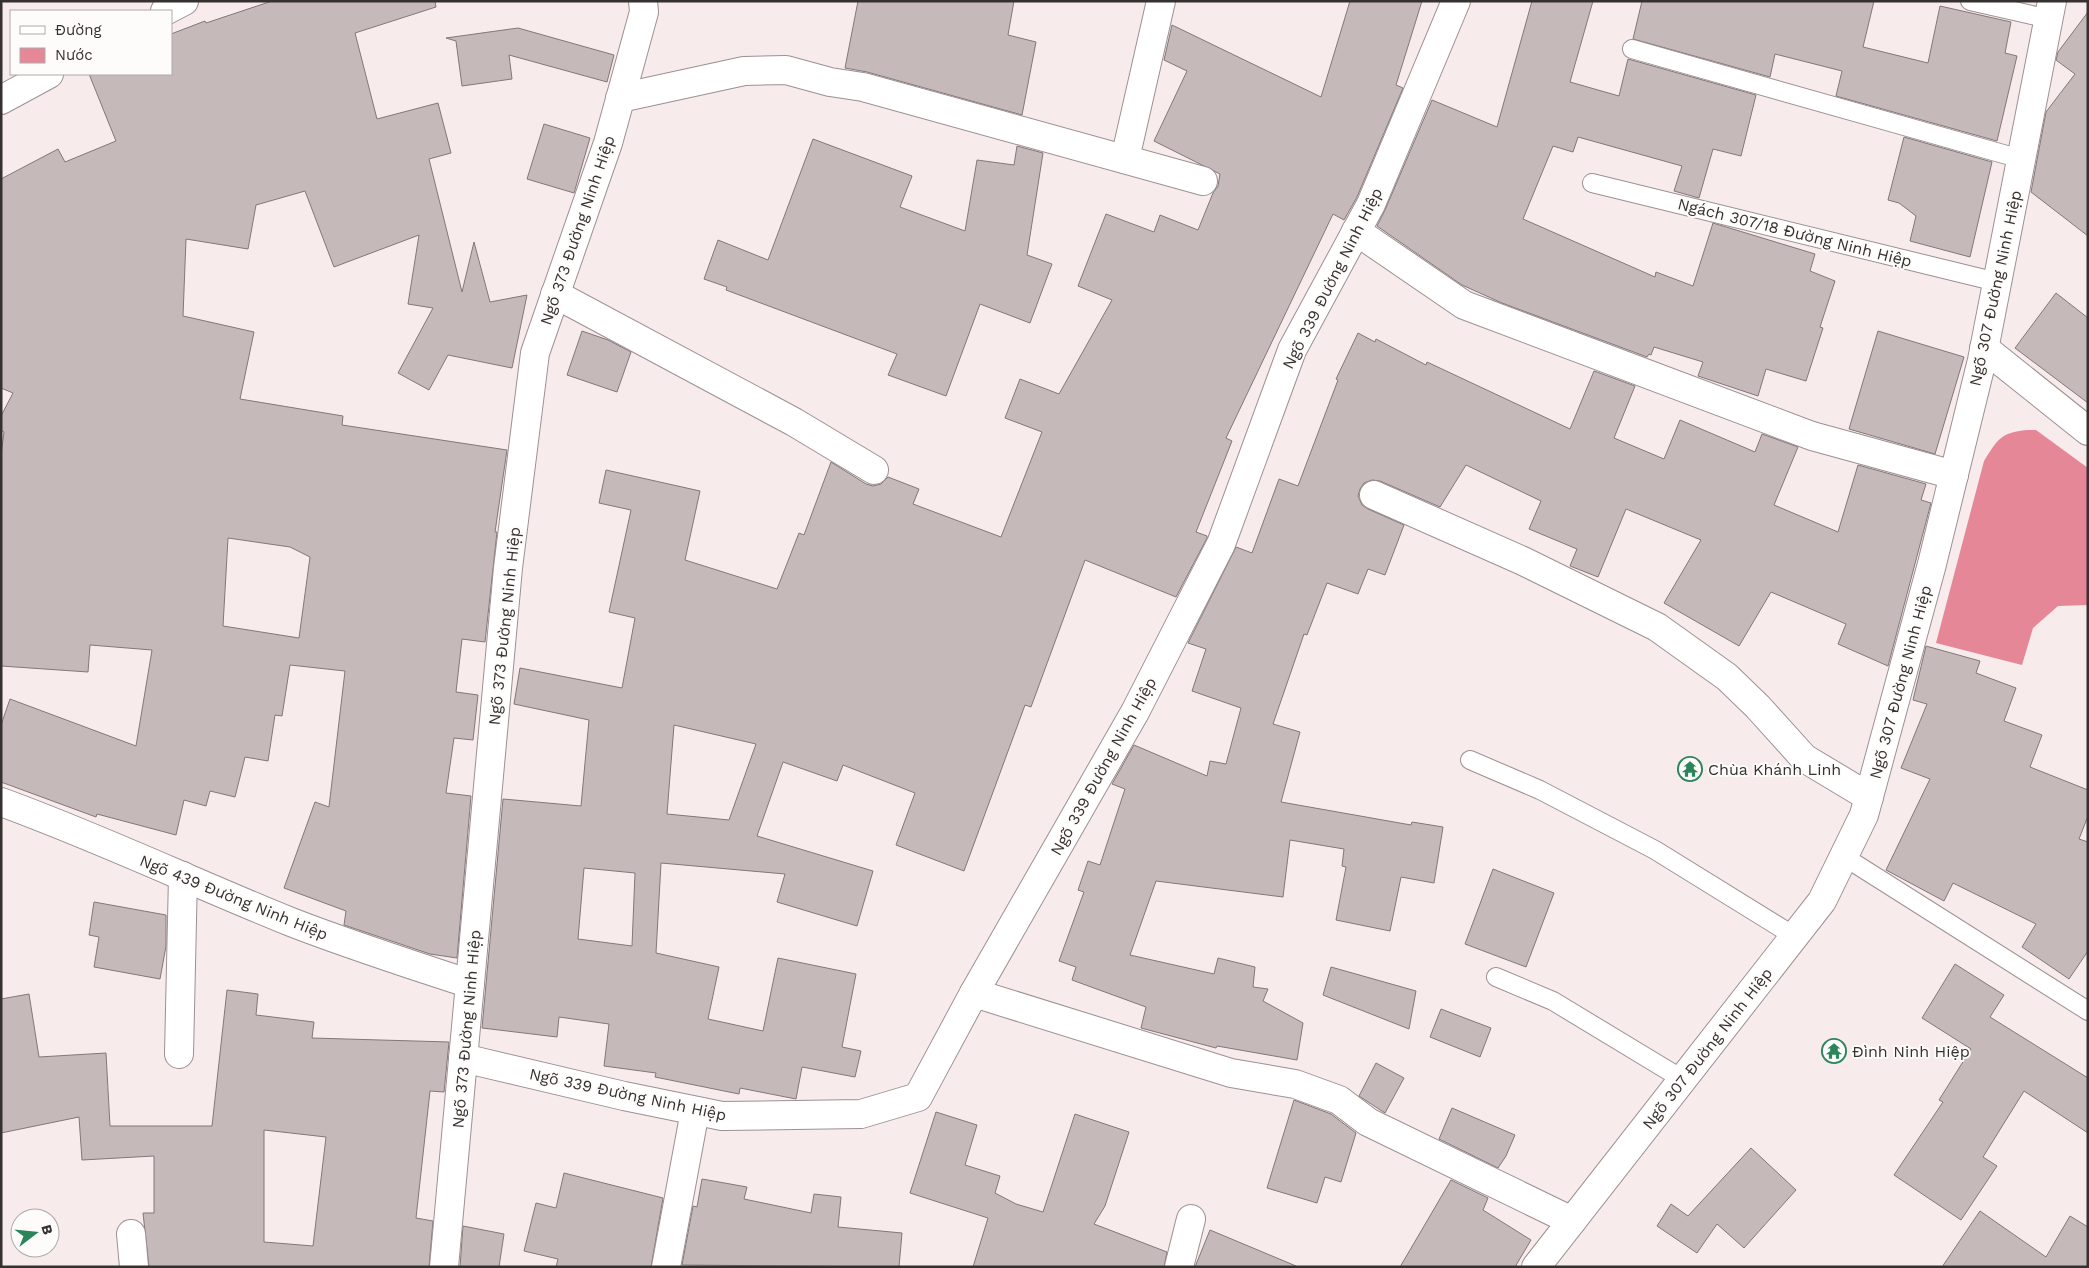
<svg xmlns="http://www.w3.org/2000/svg" width="2089" height="1268" font-family="'Work Sans',sans-serif">
  <rect width="100%" height="100%" fill="#f8ebec"/>
  <!-- water -->
  <path fill="#e58797" d="M2027,430H2036L2088,468V605L2058,606L2033,628L2022,665L1936,643L1984,461C1998,439 2000,433 2027,430Z"/>
  <!-- building -->
  <g fill="#c6b9ba" stroke="#837779" fill-rule="evenodd">
    <path d="M272,1H435L436,7L355,33L377,119L438,103L451,153L429,159L462,292L474,242L490,302L527,295L512,368L448,355L429,390L398,373L433,308L408,304L419,235L334,267L305,191L256,205L248,249L186,239L183,316L254,332L240,399L343,416L342,425L507,450L495,532H497L485,642L462,639L456,692L478,695L473,740L454,738L446,793L471,796L457,958L430,954L344,925L346,911L284,888L315,802L329,807L345,671L290,665L282,716L275,715L268,761L245,757L235,797L210,791L206,806L184,800L176,835L97,814L96,817L1,782V725L10,699L136,746L152,650L90,645L88,672L1,666V455L4,432L1,430V416L13,393L1,388V179L58,149L65,162L116,141L89,74H171V34L205,21L206,23ZM228,538L290,547L310,557L299,638L223,626Z"/>
    <path d="M858,1H1014L1008,35L1036,42L1022,115L867,72L845,68Z"/>
    <path d="M1350,1H1422L1396,85L1403,88L1357,197L1344,220L1333,214L1226,438L1232,441L1196,532L1207,536V538L1176,597L1085,560L1031,707L1025,705L964,871L896,845L915,793L843,765L837,781L783,762L757,836L873,871L857,926L777,902L785,874L661,863L656,953L719,967L708,1019L763,1031L778,958L856,974L842,1047L861,1051L855,1077L802,1067L796,1099L740,1088L739,1094L655,1077L656,1073L604,1066L609,1024L559,1017L557,1037L482,1028L503,799L581,806L589,720L514,704L520,668L622,688L635,618L609,612L631,510L599,503L606,470L700,491L685,560L777,589L799,533L804,535L831,462L866,484L873,486L881,484L888,477L919,489L913,504L1001,537L1042,432L1005,418L1020,379L1059,394L1112,300L1078,286L1106,214L1154,232L1160,215L1198,230L1213,193L1218,186L1220,174L1154,141L1187,71L1164,60L1172,25L1321,97ZM674,725L756,744L729,820L667,814ZM584,868L635,873L632,946L578,939Z"/>
    <path d="M1532,1H1593L1570,82L1619,96L1628,59L1756,95L1741,156L1713,149L1699,198L1674,191L1682,166L1578,137L1573,152L1553,146L1523,219L1655,277L1656,272L1693,286L1713,223L1815,254L1810,271L1835,281L1820,327L1823,328L1806,381L1766,369L1758,396L1698,376L1703,362L1654,347L1651,355L1649,354L1647,357L1502,303L1462,285L1377,226L1385,210L1432,100L1497,127Z"/>
    <path d="M1642,1H1874L1863,47L1928,63L1940,6L2011,22L2005,53L2017,56L1997,141L1836,96L1842,71L1775,54L1770,77L1633,39Z"/>
    <path d="M2088,12V236L2031,192L2046,112L2075,74L2056,60L2058,52Z"/>
    <path d="M518,28L614,55L607,82L509,55L512,79L462,86L456,41L446,38Z"/>
    <path d="M544,124L590,138L574,193L527,179Z"/>
    <path d="M1904,137L1992,162L1970,257L1910,241L1916,216L1899,203L1888,200Z"/>
    <path d="M813,139L912,176L900,207L965,231L977,160L1014,165L1017,146L1043,153L1027,255L1052,264L1030,323L980,304L946,396L888,375L897,354L726,290L727,287L704,279L718,240L768,260Z"/>
    <path d="M2056,293L2088,318V403L2015,348Z"/>
    <path d="M582,331L608,340L631,352L617,392L567,375Z"/>
    <path d="M1878,331L1964,357L1935,454L1849,429Z"/>
    <path d="M1358,333L1375,342L1376,339L1426,365L1427,362L1570,429L1594,371L1635,386L1614,438L1664,459L1680,420L1755,452L1762,434L1798,447L1774,505L1838,532L1858,465L1926,484L1921,500L1931,503L1888,666L1838,644L1846,624L1771,592L1739,646L1664,603L1701,540L1626,509L1598,577L1570,566L1577,549L1529,529L1541,501L1466,465L1440,507L1380,481L1372,480L1364,483L1360,489L1358,496L1362,505L1368,509L1404,525L1385,575L1368,569L1358,594L1327,583L1307,635L1304,634L1273,724L1300,732L1281,802L1411,825L1412,822L1443,827L1434,883L1401,877L1390,931L1336,920L1346,867L1342,866L1344,849L1290,840L1283,897L1156,881L1130,955L1214,974L1218,958L1255,967L1253,987L1268,989L1263,1001L1303,1023L1297,1060L1217,1046L1216,1048L1141,1028L1146,1007L1072,980L1076,967L1059,961L1084,892L1078,890L1088,861L1100,865L1125,789L1112,784L1134,745L1207,776L1210,761L1226,764L1241,708L1192,691L1206,649L1188,643L1236,547L1252,553L1279,479L1298,486L1338,380L1336,379Z"/>
    <path d="M1926,646L1980,661L1976,673L2016,688L2004,721L2042,735L2030,767L2088,790V816L2079,839L2088,842V951L2069,979L2022,947L2036,924L1953,883L1944,901L1886,870L1930,779L1901,768L1927,704L1913,700Z"/>
    <path d="M1493,869L1554,893L1526,967L1465,944Z"/>
    <path d="M94,902L166,915V946L160,979L94,967L99,937L89,935Z"/>
    <path d="M1955,964L2004,995L1990,1017L2088,1078V1133L2024,1091L1983,1157L1997,1166L1961,1220L1894,1175L1943,1102L1939,1100L1971,1049L1922,1018Z"/>
    <path d="M1331,967L1416,991L1409,1029L1323,995Z"/>
    <path d="M227,990L258,994L256,1015L314,1022L312,1038L449,1042L444,1092L430,1091L416,1218L433,1221L429,1267H149L143,1213H154V1156L82,1160L79,1117L1,1133V999L29,994L39,1057L106,1053L110,1126H212ZM264,1130L326,1137L313,1246L264,1242Z"/>
    <path d="M1441,1009L1491,1028L1480,1057L1430,1037Z"/>
    <path d="M1376,1063L1404,1078L1385,1113L1359,1096Z"/>
    <path d="M1294,1100L1331,1114L1356,1133L1341,1182L1325,1177L1317,1203L1267,1188Z"/>
    <path d="M1452,1108L1515,1135L1506,1156L1498,1168L1439,1139Z"/>
    <path d="M936,1112L977,1125L965,1165L1000,1176L995,1193L1016,1204L1043,1212L1075,1114L1129,1132L1105,1206L1094,1224L1167,1252L1164,1267H973L988,1218L910,1193Z"/>
    <path d="M1751,1148L1796,1190L1744,1248L1717,1224L1697,1253L1657,1226L1671,1204L1688,1216Z"/>
    <path d="M564,1173L663,1198L651,1267H556L558,1259L524,1251L536,1203L556,1208Z"/>
    <path d="M702,1179L747,1187L744,1199L811,1213L814,1194L841,1197L838,1227L902,1233L899,1267L682,1265L693,1206L697,1207Z"/>
    <path d="M1451,1180L1488,1198L1483,1210L1531,1240L1515,1267H1400Z"/>
    <path d="M1980,1211L2046,1257L2070,1216L2088,1227V1267H1942Z"/>
    <path d="M463,1226L504,1234L499,1267H460Z"/>
    <path d="M1210,1230L1296,1266V1267H1195Z"/>
  </g>
  <g fill="none" stroke-linecap="round" stroke-linejoin="round">
    <defs>
      <g id="lane">
        <path d="M1970,1L2049,19"/>
        <path d="M1632,49L2021,159"/>
        <path d="M1592,183L1997,282"/>
        <path d="M1470,760L1540,790L1655,850L1794,936"/>
        <path d="M1843,856L2088,1011"/>
        <path d="M1496,977L1553,1001L1682,1079"/>
      </g>
      <g id="street">
        <path d="M620,98L744,71L786,70L830,82L863,87L1203,181"/>
        <path d="M1125,159L1161,1"/>
        <path d="M1356,231L1464,305L1812,436L1954,475"/>
        <path d="M555,294L794,422L874,470"/>
        <path d="M1984,348L2088,431"/>
        <path d="M1374,495L1523,561L1657,627L1727,677L1758,707L1804,758L1869,797"/>
        <path d="M1,802C100,838 194,883 291,922C350,945 410,964 470,984"/>
        <path d="M974,993L1231,1073L1295,1084L1339,1100L1368,1122L1572,1221"/>
        <path d="M179,1054L183,876"/>
        <path d="M463,1058L624,1096L722,1116L861,1114L918,1097L974,993L1135,712L1221,544L1292,350L1371,204L1456,1"/>
        <path d="M131,1234L134,1267"/>
        <path d="M444,1267L508,568L535,353L608,143L644,12L643,1"/>
        <path d="M666,1267L695,1111"/>
        <path d="M1179,1267L1191,1219"/>
        <path d="M1536,1267L1822,901L1864,815L1932,564L1982,360L2052,1"/>
      </g>
      <g id="secondary">
        <path d="M165,11L184,1"/>
        <path d="M1,100L49,74"/>
      </g>
    </defs>
    <!-- lane casing -->
    <use href="#lane" stroke="#9d9092" stroke-width="20"/>
    <!-- street casing -->
    <use href="#street" stroke="#9d9092" stroke-width="30"/>
    <!-- secondary casing -->
    <use href="#secondary" stroke="#9d9092" stroke-width="30"/>
    <!-- lane -->
    <use href="#lane" stroke="#fff" stroke-width="18"/>
    <!-- street -->
    <use href="#street" stroke="#fff" stroke-width="28"/>
    <!-- secondary -->
    <use href="#secondary" stroke="#fff" stroke-width="28"/>
  </g>
  <!-- icons -->
  <defs>
    <symbol id="temple-ring" viewBox="-11 -11 22 22"><circle r="9.5" fill="#fefbfb" stroke="#2b855b" stroke-width="1.5"/><path d="M0-6L5-2H3V0L6.5 2.5H4V6H1.5V3h-3V6H-4V2.5H-6.5L-3 0V-2H-5Z" fill="#2b855b"/></symbol>
  </defs>
  <g fill-rule="evenodd">
    <use href="#temple-ring" x="1676" y="755" width="28" height="28"/>
    <use href="#temple-ring" x="1820" y="1037" width="28" height="28"/>
  </g>
  <g text-anchor="middle" stroke-width="4" stroke-linejoin="round" paint-order="stroke">
    <!-- street labels -->
    <g font-size="16" fill="#363131" stroke="#fefbfb">
      <text transform="translate(577 230) rotate(-71)" y="6">Ngõ 373 Đường Ninh Hiệp</text>
      <text transform="translate(1795 232) rotate(14)" y="6">Ngách 307/18 Đường Ninh Hiệp</text>
      <text transform="translate(1332 278) rotate(-63)" y="6">Ngõ 339 Đường Ninh Hiệp</text>
      <text transform="translate(1995 288) rotate(-78)" y="6">Ngõ 307 Đường Ninh Hiệp</text>
      <text transform="translate(504 626) rotate(-84)" y="6">Ngõ 373 Đường Ninh Hiệp</text>
      <text transform="translate(1900 682) rotate(-75)" y="6">Ngõ 307 Đường Ninh Hiệp</text>
      <text transform="translate(1103 766) rotate(-61)" y="6">Ngõ 339 Đường Ninh Hiệp</text>
      <text transform="translate(234 897) rotate(22)" y="6">Ngõ 439 Đường Ninh Hiệp</text>
      <text transform="translate(466 1029) rotate(-85)" y="6">Ngõ 373 Đường Ninh Hiệp</text>
      <text transform="translate(1707 1048) rotate(-52)" y="6">Ngõ 307 Đường Ninh Hiệp</text>
      <text transform="translate(628 1094) rotate(12)" y="6">Ngõ 339 Đường Ninh Hiệp</text>
    </g>
    <!-- poi labels -->
    <g font-size="16" fill="#363131" stroke="#fefbfb" text-anchor="start">
      <text x="1708" y="775">Chùa Khánh Linh</text>
      <text x="1852" y="1057">Đình Ninh Hiệp</text>
    </g>
  </g>
  <!-- border -->
  <rect width="2089" height="1268" fill="none" stroke="#363131" stroke-width="5"/>
  <!-- legend -->
  <rect x="10" y="10" width="162" height="65" fill="#fefbfb" stroke="#aeaaaa"/>
  <rect x="20" y="26" width="25" height="8" fill="#ffffff" stroke="#aeaaaa"/>
  <text x="55" y="35" font-size="15" fill="#363131">Đường</text>
  <rect x="20" y="48" width="25" height="15" fill="#e58797" stroke="#aeaaaa"/>
  <text x="55" y="60" font-size="15" fill="#363131">Nước</text>
  <!-- north arrow -->
  <g transform="translate(35 1233) rotate(74)"><circle r="24" fill="#fefbfb" stroke="#aeaaaa"/>
  <path d="M0-4L9 19L0 12L-9 19Z" fill="#2b855b"/>
  <text y="-8" font-size="14" font-weight="bold" text-anchor="middle" fill="#363131">B</text>
  </g>
</svg>
